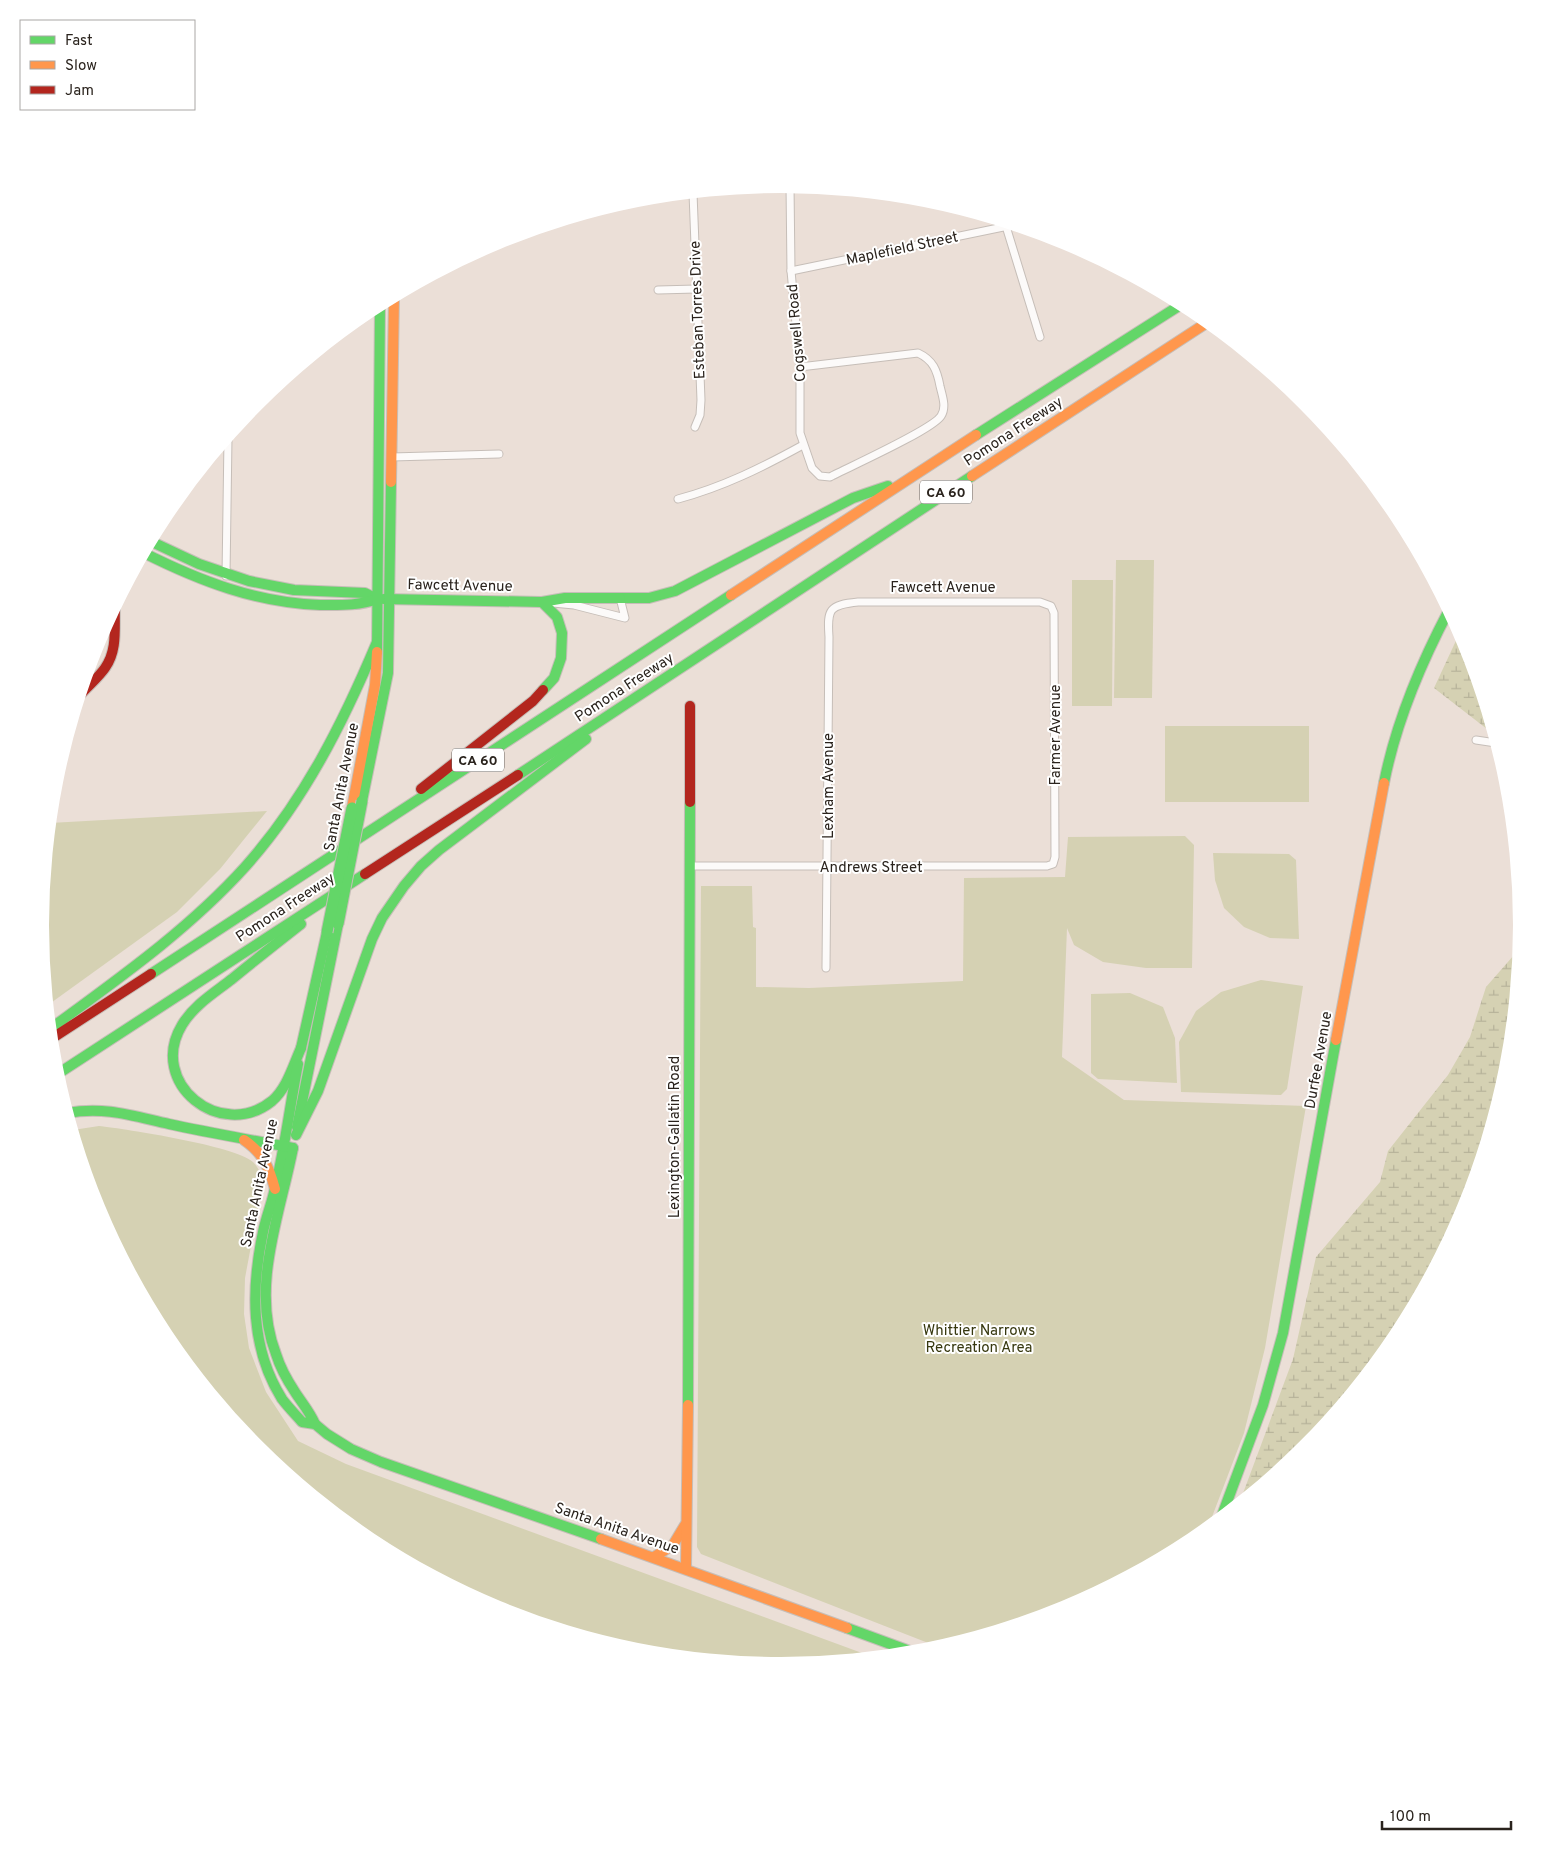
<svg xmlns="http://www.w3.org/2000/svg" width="1562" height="1851" font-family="Overpass,sans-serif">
  <defs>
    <pattern id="wetland-marsh" width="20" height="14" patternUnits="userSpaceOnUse" patternTransform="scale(1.25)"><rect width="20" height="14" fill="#d5d1b3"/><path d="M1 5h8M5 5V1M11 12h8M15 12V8" fill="none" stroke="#b7b39a"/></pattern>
  </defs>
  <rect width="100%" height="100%" fill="#ebdfd7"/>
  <!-- wetland -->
  <g fill="url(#wetland-marsh)">
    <path d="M1460,632L1466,642L1496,741L1487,729L1434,688Z"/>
    <path d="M1519,951L1508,1070L1465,1209L1397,1337L1305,1450L1239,1504L1293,1359L1316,1257L1380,1182L1388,1151L1448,1075L1470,1037L1486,987L1514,955Z"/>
  </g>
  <!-- park -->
  <g fill="#d5d1b3">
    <path d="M1116,560H1154L1152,698H1114Z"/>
    <path d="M1072,580H1113L1112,706H1072Z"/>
    <rect x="1165" y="726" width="144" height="76"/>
    <path d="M267,811L220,869L177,912L48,1005L40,925L50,823Z"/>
    <path d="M1185,836L1194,845L1192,968H1146L1103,962L1074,945L1067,928L1062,1057L1124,1100L1306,1106L1265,1348L1244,1433L1207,1530L1192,1542L1064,1610L941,1648L701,1554L697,1547L701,886H752L753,927L756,928V987L809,988L963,981L964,878L1065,877L1068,837Z"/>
    <path d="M1213,853L1289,854L1296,860L1299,939L1270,938L1244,927L1224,908L1215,880Z"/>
    <path d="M1261,980L1303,986L1287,1089L1281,1095L1181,1092L1179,1042L1196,1011L1221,992Z"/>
    <path d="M1130,993L1163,1007L1175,1038L1177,1083L1098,1079L1091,1073V994Z"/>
    <path d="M99,1126C126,1129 236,1146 253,1162C258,1167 262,1175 263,1182L245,1278L244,1314L249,1348L266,1392L298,1441L346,1464L862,1653L859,1659L781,1666L636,1652L497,1610L369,1541L257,1449L165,1337L96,1209L73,1130Z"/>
  </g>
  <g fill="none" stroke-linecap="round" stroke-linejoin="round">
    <defs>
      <g id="street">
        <path d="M790,185L791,271L800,367V433L812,468L820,476L830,477C849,467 932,430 941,416C947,407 942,395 940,386C937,370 933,360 918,353L800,367"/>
        <path d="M693,193L701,400L700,415L695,427"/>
        <path d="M1005,223L1040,337"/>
        <path d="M791,271L1013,225"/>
        <path d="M658,290L696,289"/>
        <path d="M392,457L499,454"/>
        <path d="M678,499C723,487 763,467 803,445"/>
        <path d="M226,576L228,438"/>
        <path d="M553,603L574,605L625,618L620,598"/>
        <path d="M1476,740L1496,743"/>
        <path d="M689,866H1047L1053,864L1055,857L1054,613L1051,606L1040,602H858C829,605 827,609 829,637L826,968"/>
      </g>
      <g id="fast">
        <path d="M976,435L1182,304"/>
        <path d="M150,541L199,564L249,581L294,590L365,593L377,599"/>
        <path d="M144,553C200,581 257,603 320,605C340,605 358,606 377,599"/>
        <path d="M620,598H649L675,591L853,498L888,486"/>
        <path d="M384,599L542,602L565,598H620"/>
        <path d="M542,602L557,617L562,633L561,658L554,678L543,690"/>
        <path d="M377,652L380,304"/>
        <path d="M518,775L972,476"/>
        <path d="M1384,783C1396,722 1420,665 1449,610"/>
        <path d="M362,801L388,673L391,482"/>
        <path d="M301,924C278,942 255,960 232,979C214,993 194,1005 182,1025C147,1083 221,1142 272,1101C287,1088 293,1066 301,1048"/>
        <path d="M151,974L731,595"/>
        <path d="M50,1029C118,979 188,930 245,867C304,801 343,723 377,642"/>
        <path d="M301,1048L327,932"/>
        <path d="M298,1064C290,1105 285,1147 275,1188C272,1203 266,1217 263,1232C251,1289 250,1348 282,1399C288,1407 295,1414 302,1422L315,1424L327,1434L351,1449L381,1462L601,1539"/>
        <path d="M56,1075L365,874"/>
        <path d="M67,1113C105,1106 133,1116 169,1124C210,1133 252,1140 293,1148"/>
        <path d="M297,1127L338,924"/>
        <path d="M296,1135L318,1091L372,939L382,918L404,886L421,866L439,850L586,739"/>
        <path d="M293,1148C280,1215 250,1287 276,1354C280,1367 287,1380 295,1392C302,1403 310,1412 315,1424"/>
        <path d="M688,1405L690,802"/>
        <path d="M1221,1518L1263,1405L1283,1333L1336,1040"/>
        <path d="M847,1628L915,1653"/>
      </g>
      <g id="slow">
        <path d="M972,476L1208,322"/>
        <path d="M391,482L394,296"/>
        <path d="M731,595L976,435"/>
        <path d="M352,808L375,685L377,652"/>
        <path d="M1336,1040L1384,783"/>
        <path d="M244,1140C263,1153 269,1167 275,1189"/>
        <path d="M601,1539L847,1628"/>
        <path d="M654,1557L673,1545L685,1525"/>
        <path d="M686,1568L688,1405"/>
      </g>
      <g id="jam">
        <path d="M81,694C89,685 98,678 105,668C118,650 114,627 115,607"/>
        <path d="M421,789L533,701L543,690"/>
        <path d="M690,802V706"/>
        <path d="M365,874L518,775"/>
        <path d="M51,1039L151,974"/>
      </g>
    </defs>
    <!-- street casing -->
    <use href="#street" stroke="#c6beb8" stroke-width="9"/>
    <!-- fast casing -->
    <use href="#fast" stroke="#c6beb8" stroke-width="12"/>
    <!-- slow casing -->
    <use href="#slow" stroke="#c6beb8" stroke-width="12"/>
    <!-- jam casing -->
    <use href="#jam" stroke="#c6beb8" stroke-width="12"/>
    <!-- street -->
    <use href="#street" stroke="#fcfaf9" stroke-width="7"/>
    <!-- fast -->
    <use href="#fast" stroke="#63d668" stroke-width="10"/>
    <!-- slow -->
    <use href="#slow" stroke="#ff974d" stroke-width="10"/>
    <!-- jam -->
    <use href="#jam" stroke="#b3261e" stroke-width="10"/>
    <defs>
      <g id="fast-bridge">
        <path d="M338,924L362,801"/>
        <path d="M327,932L352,808"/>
      </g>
    </defs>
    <!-- fast-bridge casing -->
    <use href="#fast-bridge" stroke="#c6beb8" stroke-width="13" stroke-linecap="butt"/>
    <!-- fast-bridge -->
    <use href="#fast-bridge" stroke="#63d668" stroke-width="11"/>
  </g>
  <g text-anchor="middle" stroke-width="4" stroke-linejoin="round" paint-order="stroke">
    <!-- shield labels -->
    <g fill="#fff" stroke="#6a6561" stroke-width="1">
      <rect x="920" y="480.5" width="52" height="23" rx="4"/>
      <rect x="452" y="748.5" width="52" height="23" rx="4"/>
    </g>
    <g font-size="14" font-weight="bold" fill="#2a231d">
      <text x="946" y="497">CA 60</text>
      <text x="478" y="765">CA 60</text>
    </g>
    <!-- street labels -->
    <g font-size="15" fill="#2a231d" stroke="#fff">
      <text transform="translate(902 248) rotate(-12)" y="5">Maplefield Street</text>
      <text transform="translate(697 310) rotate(-92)" y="5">Esteban Torres Drive</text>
      <text transform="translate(796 333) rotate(-95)" y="5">Cogswell Road</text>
      <text transform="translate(1013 431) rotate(-33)" y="5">Pomona Freeway</text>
      <text transform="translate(460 585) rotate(1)" y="5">Fawcett Avenue</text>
      <text x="943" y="592">Fawcett Avenue</text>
      <text transform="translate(624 687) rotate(-33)" y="5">Pomona Freeway</text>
      <text transform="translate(1055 735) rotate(-90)" y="5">Farmer Avenue</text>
      <text transform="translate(828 786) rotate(-90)" y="5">Lexham Avenue</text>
      <text transform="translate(341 787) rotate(-79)" y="5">Santa Anita Avenue</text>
      <text x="871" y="872">Andrews Street</text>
      <text transform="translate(285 907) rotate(-33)" y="5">Pomona Freeway</text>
      <text transform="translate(1318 1060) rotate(-80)" y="5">Durfee Avenue</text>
      <text transform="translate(674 1137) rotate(-90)" y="5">Lexington-Gallatin Road</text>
      <text transform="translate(259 1183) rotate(-78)" y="5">Santa Anita Avenue</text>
      <text transform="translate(617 1528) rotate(19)" y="5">Santa Anita Avenue</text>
    </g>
    <!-- park labels -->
    <g font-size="15" fill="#37380f" stroke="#fff">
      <text x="979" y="1335">Whittier Narrows<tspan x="979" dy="17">Recreation Area</tspan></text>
    </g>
  </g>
  <!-- crop -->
  <path d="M0 0H1562V1851H0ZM49 925a732 732 0 1 1 1464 0a732 732 0 1 1-1464 0Z" fill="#fff" fill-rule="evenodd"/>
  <!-- legend -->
  <rect x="20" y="20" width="175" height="90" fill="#ffffff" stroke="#aaa7a5"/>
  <rect x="30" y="36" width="25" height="8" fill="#63d668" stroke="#aaa7a5"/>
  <text x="65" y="45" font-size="15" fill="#2a231d">Fast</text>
  <rect x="30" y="61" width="25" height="8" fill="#ff974d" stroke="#aaa7a5"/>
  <text x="65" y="70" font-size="15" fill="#2a231d">Slow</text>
  <rect x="30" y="86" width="25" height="8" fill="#b3261e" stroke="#aaa7a5"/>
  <text x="65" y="95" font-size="15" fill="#2a231d">Jam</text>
  <!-- scale -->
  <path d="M1382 1821v8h129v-8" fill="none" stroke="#2a231d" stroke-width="2.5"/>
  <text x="1390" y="1821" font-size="15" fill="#2a231d" stroke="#ffffff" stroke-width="4" paint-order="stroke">100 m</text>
</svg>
